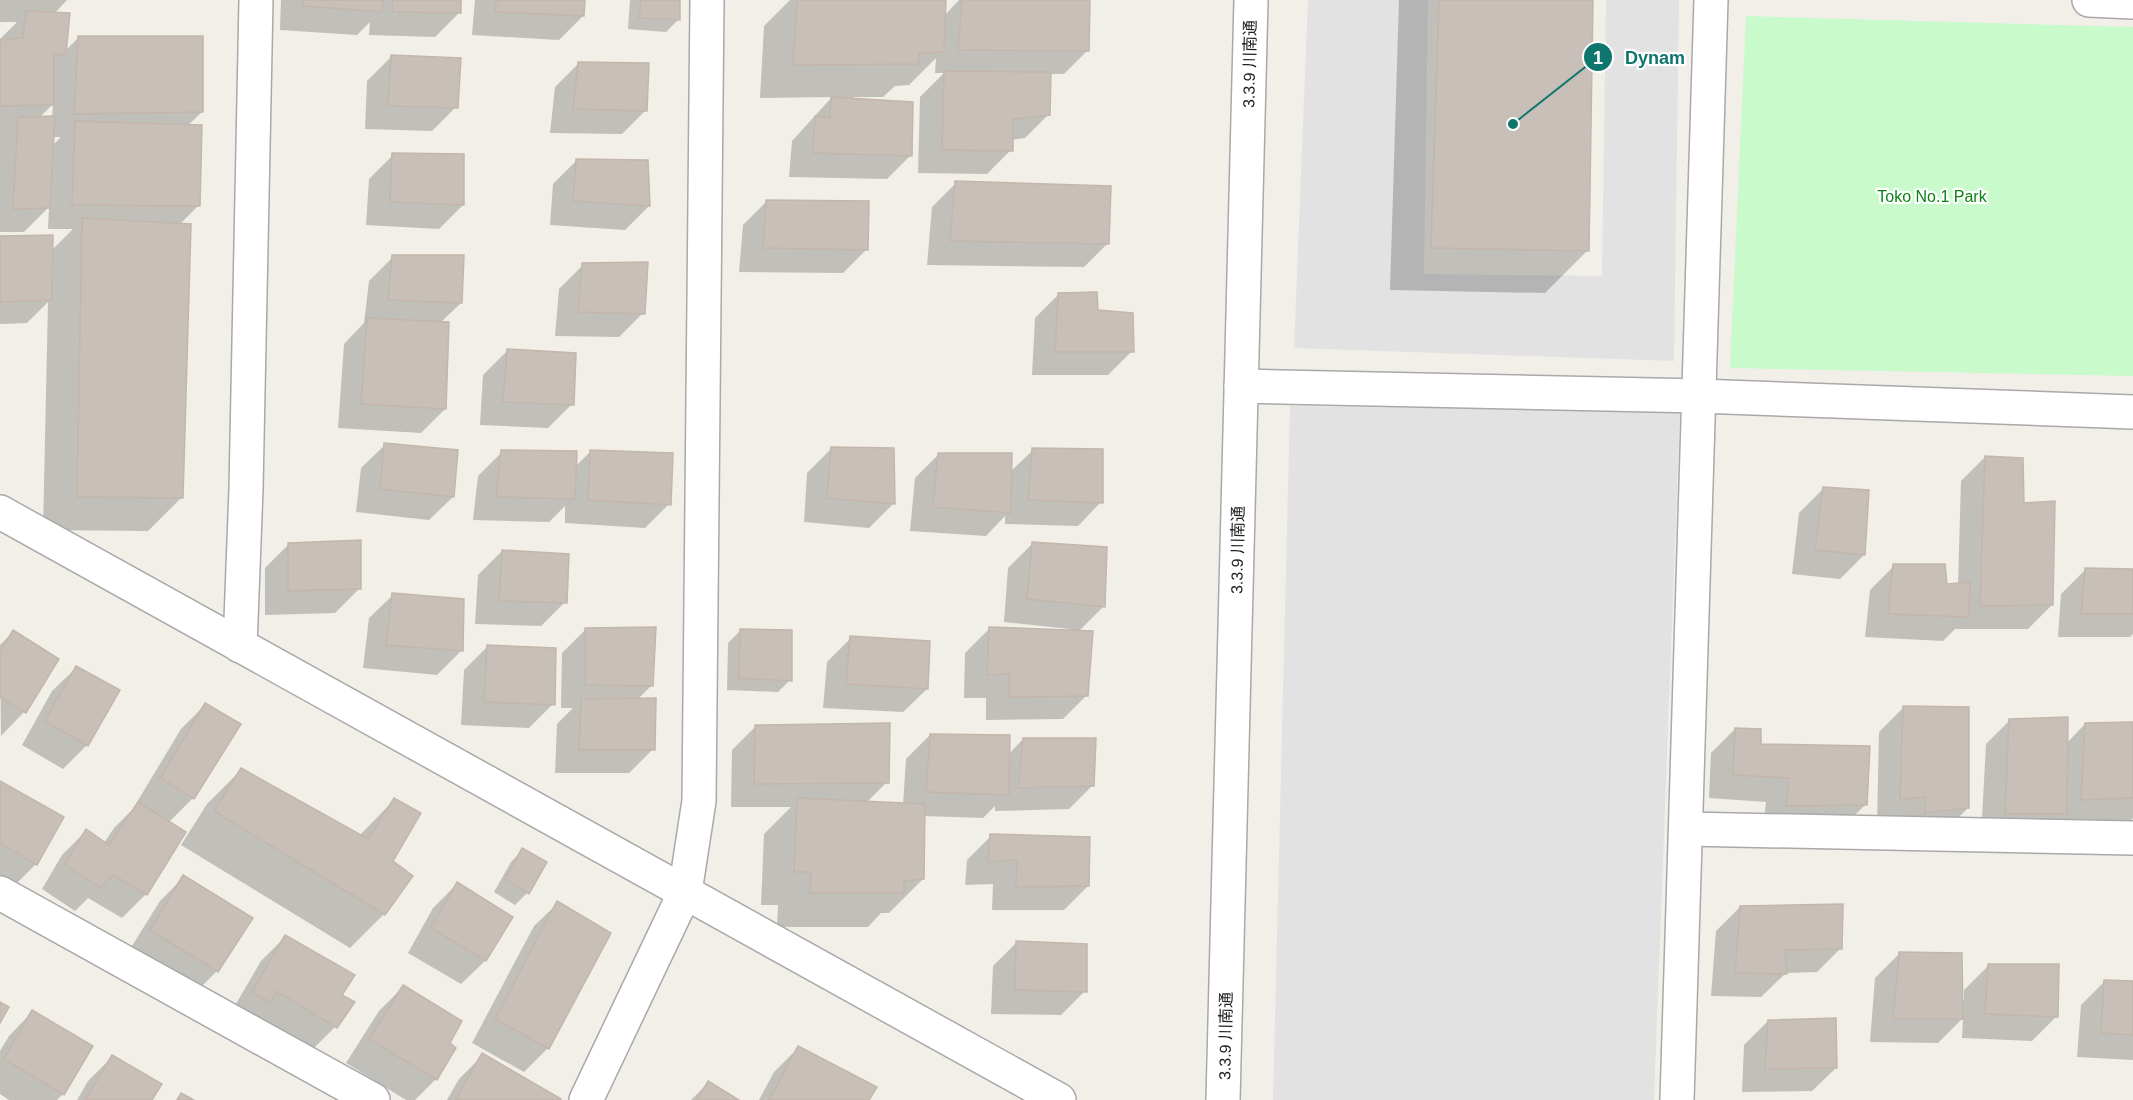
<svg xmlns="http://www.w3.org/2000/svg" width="2133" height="1100" font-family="Arial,'Noto Sans JP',sans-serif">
  <rect width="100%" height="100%" fill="#f2efe9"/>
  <!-- park -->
  <path fill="#c8facc" d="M1746,16L2133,27V376L1730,368Z"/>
  <!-- parking -->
  <g fill="#e2e2e2">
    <path d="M1308,0H1428L1424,274L1602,276L1606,0H1679L1674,361L1294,348Z"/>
    <path d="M1290,406L1680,411L1654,1100H1273Z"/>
  </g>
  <!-- shadow -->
  <g fill="#0003" fill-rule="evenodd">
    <path d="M0,0H67L54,14L65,51L79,37L202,112L187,126L199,205L179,225L182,497L148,531L43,530L48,302L27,323L0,324V238L51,251L73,229H48L49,207L24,232H0V39L17,22H0ZM53,104L52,118H39ZM52,137H61L52,146Z"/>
    <path d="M281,0H460L459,13L435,37L369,35L370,22L357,35L280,30Z"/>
    <path d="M475,0H583V16L559,40L472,35Z"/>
    <path d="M630,0H679L678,20L666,32L628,29Z"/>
    <path d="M790,0H944V16L959,0H1088V50L1064,74H1050L1049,114L1025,138L1011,140V150L987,174L918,173L920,97L944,73H935L936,58L909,85L895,86L883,97H853L911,155L887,179L789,177L792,141L832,97L760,98L764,26Z"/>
    <path d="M1399,0H1592L1587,251L1545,293L1390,290Z"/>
    <path d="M391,57L456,107L432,131L365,129L367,81Z"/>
    <path d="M579,63L646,110L622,134L550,133L555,87Z"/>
    <path d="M393,155L463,205L439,229L366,225L369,179Z"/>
    <path d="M577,160L649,206L625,230L550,225L553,184Z"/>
    <path d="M956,183L1108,243L1084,267L927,265L932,207Z"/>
    <path d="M767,201L867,249L843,273L739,272L743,225Z"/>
    <path d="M393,257L461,303L440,323L445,409L421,433L338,428L344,344L364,323L369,281Z"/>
    <path d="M583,265L643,313L619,337L555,336L559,289Z"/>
    <path d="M1059,294L1132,351L1108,375H1032L1035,318Z"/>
    <path d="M507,351L572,404L548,428L480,425L483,375Z"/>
    <path d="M385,445L453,497L429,520L356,512L361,468Z"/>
    <path d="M831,449L893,504L869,528L804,522L807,473Z"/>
    <path d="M1033,450L1101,502L1078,526L1005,524V516L986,536L910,531L915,478L939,454L1010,472Z"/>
    <path d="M591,451L669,504L645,528L565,523V506L549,522L473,520L478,476L502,452L575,467Z"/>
    <path d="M1985,457L2022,504L2052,605L2028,629H1955L1943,641L1865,637L1870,590L1894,566L1945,586L1958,584L1961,481Z"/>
    <path d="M1823,489L1864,555L1840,579L1792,574L1799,513Z"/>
    <path d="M289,544L359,589L335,613L265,615V568Z"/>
    <path d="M1032,544L1104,606L1078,632L1087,695L1063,719L986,720V698H964L965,653L989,629L1070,631V629L1004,622L1008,568Z"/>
    <path d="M502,551L565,602L541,626L475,624L478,575Z"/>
    <path d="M2085,570H2133V634L2130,637H2058L2061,594Z"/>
    <path d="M393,595L461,651L437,675L363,668L369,618Z"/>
    <path d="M586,629L652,685L638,699L653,749L629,773H555L557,724L573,708H561L562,653Z"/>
    <path d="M740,631L790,680L778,692L727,690L728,643Z"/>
    <path d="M13,632L24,712L1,736L0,645Z"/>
    <path d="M851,638L927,689L903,712L823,708L827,662Z"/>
    <path d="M488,646L553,704L529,728L461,725L464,670Z"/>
    <path d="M76,668L118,691L87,745L63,769L22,745L52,691Z"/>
    <path d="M205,705L193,798L168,823L146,894L122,918L88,898L75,911L42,889L62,855L86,831L104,843L114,828L139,803L137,802L181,729Z"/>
    <path d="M1903,708L1968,808L1944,832L1877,824L1879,732Z"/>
    <path d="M2010,720L2066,744L2085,724H2133V818L2130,821L2058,823V820L2041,837H1981L1986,744Z"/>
    <path d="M756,726L887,782L866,803L903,805L906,759L930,735L1008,755L1023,739L1093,785L1069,809L995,811V806L983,818L923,816V879L889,913H881L868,927H777L778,905H761L764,834L791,807H731L732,750Z"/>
    <path d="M1735,729L1760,746L1866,804L1842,828L1763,830L1766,802L1709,798L1711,753Z"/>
    <path d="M241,770L359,836L394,800L391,862L384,914L350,948L181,845L207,804Z"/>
    <path d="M0,783L62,818L36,864L12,888L0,881Z"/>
    <path d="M991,836L1088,886L1064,910H992L993,884L965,885L967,860Z"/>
    <path d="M523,850L527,893L515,905L494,892L511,862Z"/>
    <path d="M184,877L217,971L193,995L127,954L160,901Z"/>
    <path d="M457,884L485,961L461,984L408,953L433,908Z"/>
    <path d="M558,903L548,1048L524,1072L472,1043L534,926Z"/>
    <path d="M1740,907L1841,948L1817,972L1786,973L1761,997L1711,996L1716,931Z"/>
    <path d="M285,937L340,995L352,1003L335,1027L311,1051L229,1016L261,961Z"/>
    <path d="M1017,942L1085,991L1061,1015L991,1014L993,966Z"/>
    <path d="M1899,954L1961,999L1964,1000V990L1988,966L2056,1017L2032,1041L1962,1038L1963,1018L1938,1043L1870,1042L1875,978Z"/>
    <path d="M2105,981L2133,982V1060L2077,1057L2081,1005Z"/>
    <path d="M403,987L454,1048L436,1079L415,1100H406L346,1063L379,1011Z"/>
    <path d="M32,1012L63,1094L57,1100H9L0,1094V1051L9,1036Z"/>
    <path d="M1768,1021L1836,1068L1812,1091L1742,1092L1744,1045Z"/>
    <path d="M798,1048L868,1100H759L774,1072Z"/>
    <path d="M483,1055L558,1100H447L459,1079Z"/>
    <path d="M112,1057L151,1100H77L88,1081Z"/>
    <path d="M708,1083L736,1100H691Z"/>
  </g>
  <!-- building -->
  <g fill="#c7bfb8" stroke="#c4b6ab" stroke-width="1.5">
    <path d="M303,0H383L382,12L303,6Z"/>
    <path d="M393,0H461V13L392,12Z"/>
    <path d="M496,0H585L584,16L495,12Z"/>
    <path d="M641,0H680V20L639,18Z"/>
    <path d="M797,0H946L944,52L919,53V64L793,65Z"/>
    <path d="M962,0H1090L1089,51L958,50Z"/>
    <path d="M1439,0H1593L1589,251L1431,248Z"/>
    <path d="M26,11L70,13L66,54L54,55V105L0,106V40L23,38Z"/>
    <path d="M78,36H203V112L74,114Z"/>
    <path d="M391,55L461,58L458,108L388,106Z"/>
    <path d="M578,62L649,63L647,111L573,109Z"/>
    <path d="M944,71L1051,72L1050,115L1013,119V151L942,150Z"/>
    <path d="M831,97L913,102L912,156L813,153L815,116L830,118Z"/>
    <path d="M55,116L50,208L13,209L18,117Z"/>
    <path d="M75,121L202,125L200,206L72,205Z"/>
    <path d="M392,153L464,154V205L390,202Z"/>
    <path d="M576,159L648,160L650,206L573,201Z"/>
    <path d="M955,181L1111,186L1109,244L950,241Z"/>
    <path d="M766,200L869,201L868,250L763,248Z"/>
    <path d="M82,218L191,224L183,498L77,497Z"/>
    <path d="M53,235L52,300L0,302V236Z"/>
    <path d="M392,255H464L462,303L388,300Z"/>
    <path d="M648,262L645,314L578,312L582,263Z"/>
    <path d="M1097,292L1098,310L1133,313L1134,352H1055L1058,293Z"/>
    <path d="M367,318L449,322L446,409L361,404Z"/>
    <path d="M507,349L576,353L574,405L503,402Z"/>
    <path d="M384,443L458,450L454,497L380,489Z"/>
    <path d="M831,447L894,448L895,504L827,498Z"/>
    <path d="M1032,448L1103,449V503L1028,500Z"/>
    <path d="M501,450L577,451L575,499L496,497Z"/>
    <path d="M590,450L673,453L671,505L588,500Z"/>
    <path d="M938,453H1012L1011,513L933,507Z"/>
    <path d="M1985,456L2023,458L2024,503L2055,501L2053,605L1980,606Z"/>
    <path d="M1823,487L1869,490L1865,555L1815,550Z"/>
    <path d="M361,540V589L288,591V543Z"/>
    <path d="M1032,542L1107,547L1105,607L1027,599Z"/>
    <path d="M502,550L569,554L567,603L499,601Z"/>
    <path d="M1893,564H1945L1947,584L1970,582L1969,617L1888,614Z"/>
    <path d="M2085,568L2133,569V614H2081Z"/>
    <path d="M392,593L464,599L463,651L386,645Z"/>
    <path d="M656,627L653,686L585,685V628Z"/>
    <path d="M989,627L1093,631L1088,696L1009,697V674L987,675Z"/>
    <path d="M740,629L792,630V681L739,678Z"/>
    <path d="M13,630L59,659L26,713L0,697V652Z"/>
    <path d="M850,636L930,641L928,689L846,684Z"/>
    <path d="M487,645L556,648L555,705L484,702Z"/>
    <path d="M76,666L120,690L88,746L45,721Z"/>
    <path d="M656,698L655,750H579L581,699Z"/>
    <path d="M205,703L241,724L194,799L160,778Z"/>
    <path d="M1903,706L1969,707V808L1925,813V797L1900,800Z"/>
    <path d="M2068,717L2067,814H2005L2009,719Z"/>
    <path d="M2133,722V798L2081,800L2085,723Z"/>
    <path d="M890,723L889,783L754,784L755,725Z"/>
    <path d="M1735,728L1761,729V744L1870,746L1867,805L1786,806L1789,778L1733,775Z"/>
    <path d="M930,734L1010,735L1009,795L926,792Z"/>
    <path d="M1023,738H1096L1094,786L1018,788Z"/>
    <path d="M241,768L368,839L394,798L421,813L393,861L413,876L385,915L214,811Z"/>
    <path d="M0,781L64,817L37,865L0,843Z"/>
    <path d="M797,798L925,804L924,879L904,881V893H810L811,872H794Z"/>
    <path d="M138,802L186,832L147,895L113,875L100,888L65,864L86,829L109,845Z"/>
    <path d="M990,834L1090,837L1089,886L1016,887L1017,860L988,862Z"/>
    <path d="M522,848L547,862L529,894L505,879Z"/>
    <path d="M183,875L253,918L218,972L150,930Z"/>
    <path d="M457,882L513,917L486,961L431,928Z"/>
    <path d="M557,901L611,933L549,1049L495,1019Z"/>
    <path d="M1843,904L1842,949L1785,950L1787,974L1735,973L1740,906Z"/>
    <path d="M285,935L355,975L342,995L355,1002L337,1028L277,991L271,1003L252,992Z"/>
    <path d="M1016,941L1087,944V992L1015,990Z"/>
    <path d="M1899,952L1962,953L1963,1019H1893Z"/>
    <path d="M1988,964H2059L2058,1017L1985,1014Z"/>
    <path d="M2104,980L2133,981V1035L2101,1033Z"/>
    <path d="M403,985L462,1021L450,1043L456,1048L437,1080L369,1039Z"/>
    <path d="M0,1002L9,1007L0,1023Z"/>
    <path d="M32,1010L93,1046L64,1095L4,1059Z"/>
    <path d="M1836,1018L1837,1068L1765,1069L1768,1020Z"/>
    <path d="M798,1046L877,1087L869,1100H769Z"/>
    <path d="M482,1053L561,1099L560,1100H455Z"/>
    <path d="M112,1055L162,1084L152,1100H85Z"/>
    <path d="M708,1081L739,1100H697Z"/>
    <path d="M181,1093L194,1100H177Z"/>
  </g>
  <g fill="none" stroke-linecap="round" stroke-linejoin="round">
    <defs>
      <g id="minor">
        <path d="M2089,0L2133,2"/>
        <path d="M1241,386L1699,396L2133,412"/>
        <path d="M0,512L1059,1100"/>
        <path d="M240,646L246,489L256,0"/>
        <path d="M1686,829L2133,838"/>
        <path d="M0,893L373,1100"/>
        <path d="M586,1100L685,892L699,801L707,0"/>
        <path d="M1223,1100L1251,0"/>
        <path d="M1677,1100L1711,0"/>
      </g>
    </defs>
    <!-- minor casing -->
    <use href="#minor" stroke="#a9a9a9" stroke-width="36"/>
    <!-- minor -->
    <use href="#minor" stroke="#fff" stroke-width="33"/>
  </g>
  <g text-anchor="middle" stroke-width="4.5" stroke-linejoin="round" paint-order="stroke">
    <!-- street labels -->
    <g font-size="16" fill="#222" stroke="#fff">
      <text transform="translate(1249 64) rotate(-89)" y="6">3.3.9 川南通</text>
      <text transform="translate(1237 550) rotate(-89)" y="6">3.3.9 川南通</text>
      <text transform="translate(1225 1036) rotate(-89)" y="6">3.3.9 川南通</text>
    </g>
    <!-- park labels -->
    <g font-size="16" fill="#0c8416" stroke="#fff">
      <text x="1932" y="202">Toko No.1 Park</text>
    </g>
  </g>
  <!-- callouts -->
  <path fill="none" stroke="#0f766e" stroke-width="2" d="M1513 124L1598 57"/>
  <g fill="#0f766e" stroke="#fff" stroke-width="2">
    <circle cx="1513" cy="124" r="6"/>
    <circle cx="1598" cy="57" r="15"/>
  </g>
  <g font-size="18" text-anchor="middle" font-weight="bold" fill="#fff">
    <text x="1598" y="64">1</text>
  </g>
  <g font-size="18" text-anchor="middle" font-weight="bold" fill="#0f766e" stroke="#fff" stroke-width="4.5" stroke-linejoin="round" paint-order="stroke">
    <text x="1655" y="64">Dynam</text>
  </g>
</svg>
